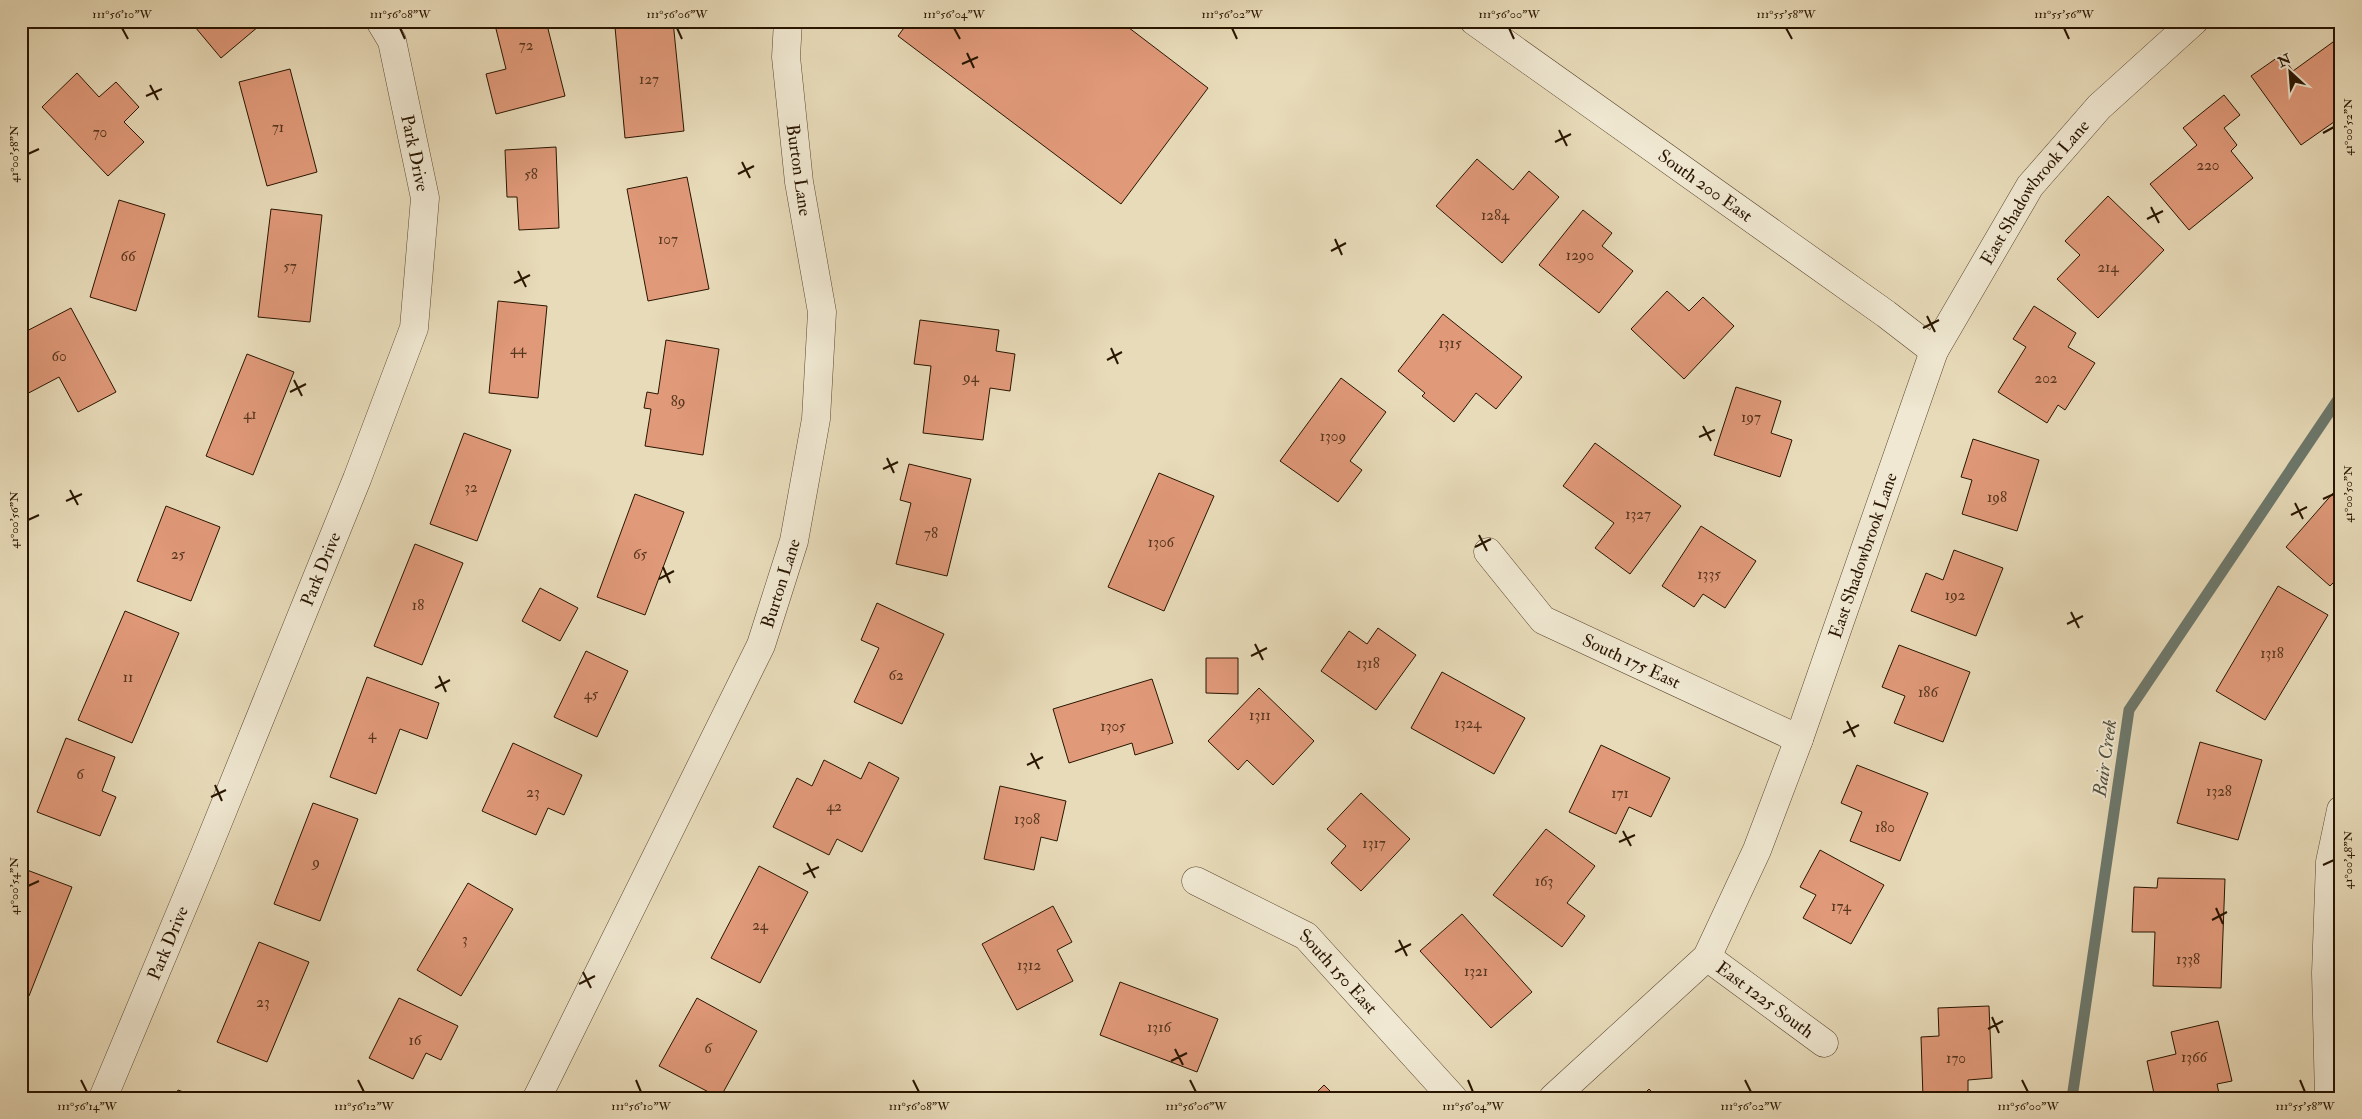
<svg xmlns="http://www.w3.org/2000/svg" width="2362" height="1119" font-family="'IM FELL Double Pica',serif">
  <rect width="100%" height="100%" fill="#e8dbb9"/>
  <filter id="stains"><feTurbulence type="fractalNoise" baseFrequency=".004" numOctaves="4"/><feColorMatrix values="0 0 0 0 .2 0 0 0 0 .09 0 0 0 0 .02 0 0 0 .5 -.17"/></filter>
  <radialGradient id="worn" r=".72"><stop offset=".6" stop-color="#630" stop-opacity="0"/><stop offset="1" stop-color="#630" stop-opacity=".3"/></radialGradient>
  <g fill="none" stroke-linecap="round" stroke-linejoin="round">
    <!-- stream -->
    <path stroke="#6c786c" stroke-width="11" d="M2072,1098L2129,710L2341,395"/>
  </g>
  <!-- building -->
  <g fill="#e09979" stroke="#291500">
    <path d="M190,21H265L221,58Z"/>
    <path d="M494,21H546L565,96L496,114L486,74L506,69Z"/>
    <path d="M673,21L684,131L625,138L615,27Z"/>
    <path d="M909,21H1120L1208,88L1121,204L898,36Z"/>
    <path d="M2333,42L2341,54V117L2301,145L2251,76L2281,55L2293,71Z"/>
    <path d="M290,69L317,172L267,186L239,82Z"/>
    <path d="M77,73L99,97L116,82L139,107L124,122L144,142L108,176L42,107Z"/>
    <path d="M2224,95L2240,115L2224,128L2237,145L2231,151L2253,178L2189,230L2150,184L2197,145L2183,128Z"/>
    <path d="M556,147L559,228L519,230L517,197H507L505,150Z"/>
    <path d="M1477,159L1513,190L1529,171L1559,197L1502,263L1436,206Z"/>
    <path d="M687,177L709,289L648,301L627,189Z"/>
    <path d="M2108,196L2164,250L2098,318L2057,279L2080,255L2065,241Z"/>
    <path d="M119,200L165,214L136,311L90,297Z"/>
    <path d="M271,209L322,215L310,322L258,317Z"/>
    <path d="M1583,210L1612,233L1602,246L1633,271L1599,313L1539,265Z"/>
    <path d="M1667,291L1689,311L1703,297L1734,326L1684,379L1631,329Z"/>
    <path d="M498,301L547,306L538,398L489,393Z"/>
    <path d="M2034,306L2076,333L2068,347L2095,363L2065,410L2058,405L2047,423L1998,392L2026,347L2013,339Z"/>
    <path d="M71,308L116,392L78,412L59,377L21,397V334Z"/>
    <path d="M1443,314L1522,377L1496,409L1476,393L1454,422L1422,396L1425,393L1398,371Z"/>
    <path d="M920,320L999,330L996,351L1015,354L1010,391L990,388L983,440L923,433L931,366L914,364Z"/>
    <path d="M666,340L719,349L703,455L645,446L651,409L644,408L647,392L658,394Z"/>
    <path d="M247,354L294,372L253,475L206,456Z"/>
    <path d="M1341,378L1386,412L1350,461L1362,470L1338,502L1280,461Z"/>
    <path d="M1736,387L1781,401L1771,433L1792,440L1780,477L1714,455Z"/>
    <path d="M464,433L511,450L477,541L430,524Z"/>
    <path d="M1973,439L2039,460L2017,531L1962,514L1972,480L1961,477Z"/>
    <path d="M1595,443L1681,506L1630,574L1595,548L1614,523L1563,486Z"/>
    <path d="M909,464L971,479L947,576L896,564L911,503L900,500Z"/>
    <path d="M1159,473L1214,496L1164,611L1108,587Z"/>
    <path d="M2341,484V575L2330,586L2286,547Z"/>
    <path d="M635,494L684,512L645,615L597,597Z"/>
    <path d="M166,506L220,527L191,601L137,581Z"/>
    <path d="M1701,526L1756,561L1725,608L1703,594L1694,607L1662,586Z"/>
    <path d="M415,544L463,563L422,665L374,646Z"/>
    <path d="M1954,550L2003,568L1976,636L1911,611L1926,573L1943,580Z"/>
    <path d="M2278,586L2328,615L2265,720L2216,691Z"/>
    <path d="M540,588L578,608L560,641L522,621Z"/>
    <path d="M877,603L944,634L902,724L854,702L879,648L861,640Z"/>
    <path d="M125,611L179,633L132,743L78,720Z"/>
    <path d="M1378,628L1416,655L1376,710L1321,671L1349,631L1367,644Z"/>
    <path d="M1899,645L1970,672L1943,742L1894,723L1905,696L1882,687Z"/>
    <path d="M586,651L628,671L597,737L554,717Z"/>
    <path d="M1206,658H1238V694L1206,693Z"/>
    <path d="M1442,672L1525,718L1494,774L1411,728Z"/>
    <path d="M367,677L439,703L427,739L400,729L376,794L330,777Z"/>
    <path d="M1152,679L1173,743L1135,755L1132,743L1069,763L1053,709Z"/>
    <path d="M1259,688L1314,741L1273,785L1247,760L1238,770L1208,741Z"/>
    <path d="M66,738L115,757L102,791L116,797L100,836L37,812Z"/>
    <path d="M2200,742L2262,760L2238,840L2177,823Z"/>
    <path d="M513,743L582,775L564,815L548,808L536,835L482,811Z"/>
    <path d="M1601,745L1670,778L1651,817L1629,807L1616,834L1569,812Z"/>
    <path d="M824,760L861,779L869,762L899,778L862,852L837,839L829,855L773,827L797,778L812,786Z"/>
    <path d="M1857,765L1928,793L1900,861L1850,841L1862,812L1841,803Z"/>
    <path d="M1000,786L1066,801L1057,841L1041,837L1034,870L984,859Z"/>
    <path d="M1361,793L1410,839L1361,891L1331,863L1346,846L1327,829Z"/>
    <path d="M313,803L358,819L320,921L274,904Z"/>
    <path d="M1546,829L1595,866L1567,903L1585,916L1562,947L1493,895Z"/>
    <path d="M1820,850L1884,885L1851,944L1803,918L1816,895L1800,887Z"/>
    <path d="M759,866L808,892L760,983L711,958Z"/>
    <path d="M27,870L72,887L29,996L21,993V884Z"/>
    <path d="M2158,878L2225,879L2221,988L2153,986L2155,932H2132L2134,887L2157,888Z"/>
    <path d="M468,883L513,909L461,996L417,970Z"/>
    <path d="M1053,906L1072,942L1057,950L1073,981L1017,1010L982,944Z"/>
    <path d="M1462,914L1532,992L1491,1028L1420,951Z"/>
    <path d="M259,942L309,962L267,1062L217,1042Z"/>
    <path d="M1120,982L1218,1019L1197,1072L1100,1035Z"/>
    <path d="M399,998L458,1026L441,1060L426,1053L413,1079L369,1058Z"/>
    <path d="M697,998L757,1031L720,1098L659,1066Z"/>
    <path d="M1989,1006L1992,1078L1968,1080V1098H1923L1921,1037L1939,1036L1938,1008Z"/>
    <path d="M2218,1021L2232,1081L2217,1084L2220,1098H2155L2147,1061L2176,1054L2171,1032Z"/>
    <path d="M1324,1085L1337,1098H1311Z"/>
    <path d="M1649,1089L1658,1098H1640Z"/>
    <path d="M178,1090L199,1098H175Z"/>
  </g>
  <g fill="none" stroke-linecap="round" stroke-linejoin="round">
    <defs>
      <g id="minor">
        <path id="s1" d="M1474,21L1886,314L1934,351"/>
        <path id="s2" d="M1488,552L1543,620L1799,739"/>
        <path id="s3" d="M1196,881L1306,936L1453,1098"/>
        <path id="s4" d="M1707,957L1824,1043"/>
        <path id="s5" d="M103,1098L205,854L357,479L414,328L425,198L392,41L380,21"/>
        <path id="s6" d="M1553,1098L1707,957L1757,850L1799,739L1934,351L2030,186L2099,107L2194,21"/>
        <path d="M2329,1098L2326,973L2330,862L2341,810"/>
      </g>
      <g id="tertiary">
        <path id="s7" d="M537,1098L761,645L794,541L816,419L822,312L799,182L786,57L788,21"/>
      </g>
    </defs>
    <!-- minor casing -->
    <use href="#minor" stroke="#59462e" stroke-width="29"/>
    <!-- tertiary casing -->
    <use href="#tertiary" stroke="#59462e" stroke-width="29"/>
    <!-- minor -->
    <use href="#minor" stroke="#f0e8d2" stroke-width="28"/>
    <!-- tertiary -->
    <use href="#tertiary" stroke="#f0e8d2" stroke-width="28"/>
  </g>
  <!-- ticks -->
  <path fill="none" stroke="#291500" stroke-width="2" d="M122,28L128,39M400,28L405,39M677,28L682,39M954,28L960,39M1232,28L1237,39M1509,28L1514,39M1786,28L1792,39M2064,28L2069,39M967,53L974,68M962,64L978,57M150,85L158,100M146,96L162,89M1559,130L1567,146M2323,133L2334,127M1555,142L1571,134M28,154L39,149M742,162L750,178M738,174L754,166M2151,207L2159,223M2147,219L2163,211M1335,239L1342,255M1331,251L1346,243M518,271L526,287M514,283L530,275M1927,316L1935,332M1923,328L1939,320M1111,348L1118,364M1107,360L1122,352M294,380L302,396M290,392L306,384M1703,426L1711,441M1699,437L1715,430M887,458L894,473M883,469L898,462M70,490L78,505M2323,499L2334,494M66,501L82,494M2295,503L2303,519M2291,515L2307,507M28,520L39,515M1479,535L1487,551M1475,547L1491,539M663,567L670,583M659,579L674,571M2071,612L2079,628M2067,624L2083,616M1255,644L1263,660M1251,656L1267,648M439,676L446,692M435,688L450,680M1847,721L1855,737M1843,733L1859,725M1031,753L1039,769M1027,765L1043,757M215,785L222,801M211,797L226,790M1623,831L1631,846M1619,842L1635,835M807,863L815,878M2323,865L2334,860M803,874L819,867M28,886L39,881M2216,908L2223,924M2212,920L2227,912M1399,940L1407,956M1395,952L1411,944M583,972L591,988M579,984L595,976M1992,1017L1999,1033M1988,1029L2003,1021M1175,1049L1183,1065M1171,1061L1187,1053M81,1080L87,1092M358,1080L364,1092M636,1080L641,1092M913,1080L919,1092M1190,1080L1196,1092M1468,1080L1473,1092M1745,1080L1751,1092M2022,1080L2028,1092M2300,1080L2305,1092"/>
  <g text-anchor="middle" stroke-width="4" stroke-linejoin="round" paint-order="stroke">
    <!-- number labels -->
    <g font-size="15" fill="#57361e">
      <text x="526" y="50">72</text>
      <text x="649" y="84">127</text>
      <text x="278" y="132">71</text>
      <text x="100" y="137">70</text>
      <text x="2208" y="170">220</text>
      <text x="531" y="179">58</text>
      <text x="1495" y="220">1284</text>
      <text x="668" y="244">107</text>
      <text x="1580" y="260">1290</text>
      <text x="128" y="261">66</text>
      <text x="290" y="271">57</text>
      <text x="2108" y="272">214</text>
      <text x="1450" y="348">1315</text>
      <text x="518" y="354">44</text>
      <text x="59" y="361">60</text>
      <text x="971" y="382">94</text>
      <text x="2046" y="383">202</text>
      <text x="678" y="406">89</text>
      <text x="250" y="419">41</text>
      <text x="1751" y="422">197</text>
      <text x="1333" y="441">1309</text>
      <text x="471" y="492">32</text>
      <text x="1997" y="502">198</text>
      <text x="1638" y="519">1327</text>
      <text x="931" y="538">78</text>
      <text x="1161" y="547">1306</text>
      <text x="178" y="559">25</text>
      <text x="640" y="559">65</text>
      <text x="1709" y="579">1335</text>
      <text x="1955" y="600">192</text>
      <text x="418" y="610">18</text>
      <text x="2272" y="658">1318</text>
      <text x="1368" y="668">1318</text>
      <text x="896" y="680">62</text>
      <text x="128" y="682">11</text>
      <text x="1928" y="697">186</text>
      <text x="591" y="699">45</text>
      <text x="1260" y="720">1311</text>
      <text x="1468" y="728">1324</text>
      <text x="1113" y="731">1305</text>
      <text x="372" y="739">4</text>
      <text x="80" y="779">6</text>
      <text x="2219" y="796">1328</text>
      <text x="533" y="797">23</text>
      <text x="1620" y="798">171</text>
      <text x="834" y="811">42</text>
      <text x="1027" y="824">1308</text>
      <text x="1885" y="832">180</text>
      <text x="1374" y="848">1317</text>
      <text x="316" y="867">9</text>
      <text x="1544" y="886">163</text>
      <text x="1841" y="911">174</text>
      <text x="760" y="930">24</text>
      <text x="465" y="944">3</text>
      <text x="2188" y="964">1338</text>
      <text x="1029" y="970">1312</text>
      <text x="1476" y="976">1321</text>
      <text x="263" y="1007">23</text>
      <text x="1159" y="1032">1316</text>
      <text x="415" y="1045">16</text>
      <text x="708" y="1053">6</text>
      <text x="2194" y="1062">1366</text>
      <text x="1956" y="1063">170</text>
    </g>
    <!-- street labels -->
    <g font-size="18" fill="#291500" stroke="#f0e8d2">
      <text transform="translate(415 153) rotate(78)" y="6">Park Drive</text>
      <text transform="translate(799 170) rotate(82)" y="6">Burton Lane</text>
      <text dy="6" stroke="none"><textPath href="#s1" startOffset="284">South 200 East</textPath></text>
      <text dy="6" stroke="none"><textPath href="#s6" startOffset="1045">East Shadowbrook Lane</textPath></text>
      <text dy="6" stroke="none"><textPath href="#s6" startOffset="640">East Shadowbrook Lane</textPath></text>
      <text dy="6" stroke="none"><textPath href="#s5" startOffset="572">Park Drive</textPath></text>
      <text dy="6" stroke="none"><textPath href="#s7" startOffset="570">Burton Lane</textPath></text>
      <text dy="6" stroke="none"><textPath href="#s2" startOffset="185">South 175 East</textPath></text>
      <text dy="6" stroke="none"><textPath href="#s5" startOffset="168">Park Drive</textPath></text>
      <text dy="6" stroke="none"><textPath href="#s3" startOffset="171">South 150 East</textPath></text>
      <text dy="6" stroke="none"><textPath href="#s4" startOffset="72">East 1225 South</textPath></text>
    </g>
    <!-- water labels -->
    <g font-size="19" font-style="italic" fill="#504f3f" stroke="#f0e8d2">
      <text transform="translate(2104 758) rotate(-82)" y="7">Bair Creek</text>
    </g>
  </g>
  <!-- margin -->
  <rect width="2362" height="1119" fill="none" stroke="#e8dbb9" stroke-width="55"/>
  <!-- north arrow -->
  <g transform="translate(2290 72) rotate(334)" stroke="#f0e8d2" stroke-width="4" paint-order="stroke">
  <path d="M0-4L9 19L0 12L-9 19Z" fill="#291500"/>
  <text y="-8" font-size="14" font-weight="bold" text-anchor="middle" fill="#291500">N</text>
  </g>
  <rect x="28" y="28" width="2306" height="1064" fill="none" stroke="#291500" stroke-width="2"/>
  <g font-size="12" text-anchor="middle" fill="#291500">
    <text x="122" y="18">111°56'10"W</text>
    <text x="400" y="18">111°56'08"W</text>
    <text x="677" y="18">111°56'06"W</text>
    <text x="954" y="18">111°56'04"W</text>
    <text x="1232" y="18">111°56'02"W</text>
    <text x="1509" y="18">111°56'00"W</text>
    <text x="1786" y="18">111°55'58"W</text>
    <text x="2064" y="18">111°55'56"W</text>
    <text transform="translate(2348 127) rotate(-90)" y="4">41°00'52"N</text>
    <text transform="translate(14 154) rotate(-90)" y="4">41°00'58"N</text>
    <text transform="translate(2348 494) rotate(-90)" y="4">41°00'50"N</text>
    <text transform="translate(14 520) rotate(-90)" y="4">41°00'56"N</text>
    <text transform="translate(2348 860) rotate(-90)" y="4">41°00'48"N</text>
    <text transform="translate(14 886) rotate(-90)" y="4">41°00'54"N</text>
    <text x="87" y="1110">111°56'14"W</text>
    <text x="364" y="1110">111°56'12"W</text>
    <text x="641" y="1110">111°56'10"W</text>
    <text x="919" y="1110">111°56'08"W</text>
    <text x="1196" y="1110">111°56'06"W</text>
    <text x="1473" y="1110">111°56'04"W</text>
    <text x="1751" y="1110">111°56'02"W</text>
    <text x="2028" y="1110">111°56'00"W</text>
    <text x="2305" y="1110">111°55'58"W</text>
  </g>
  <rect width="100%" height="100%" filter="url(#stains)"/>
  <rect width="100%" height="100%" fill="url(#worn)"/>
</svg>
